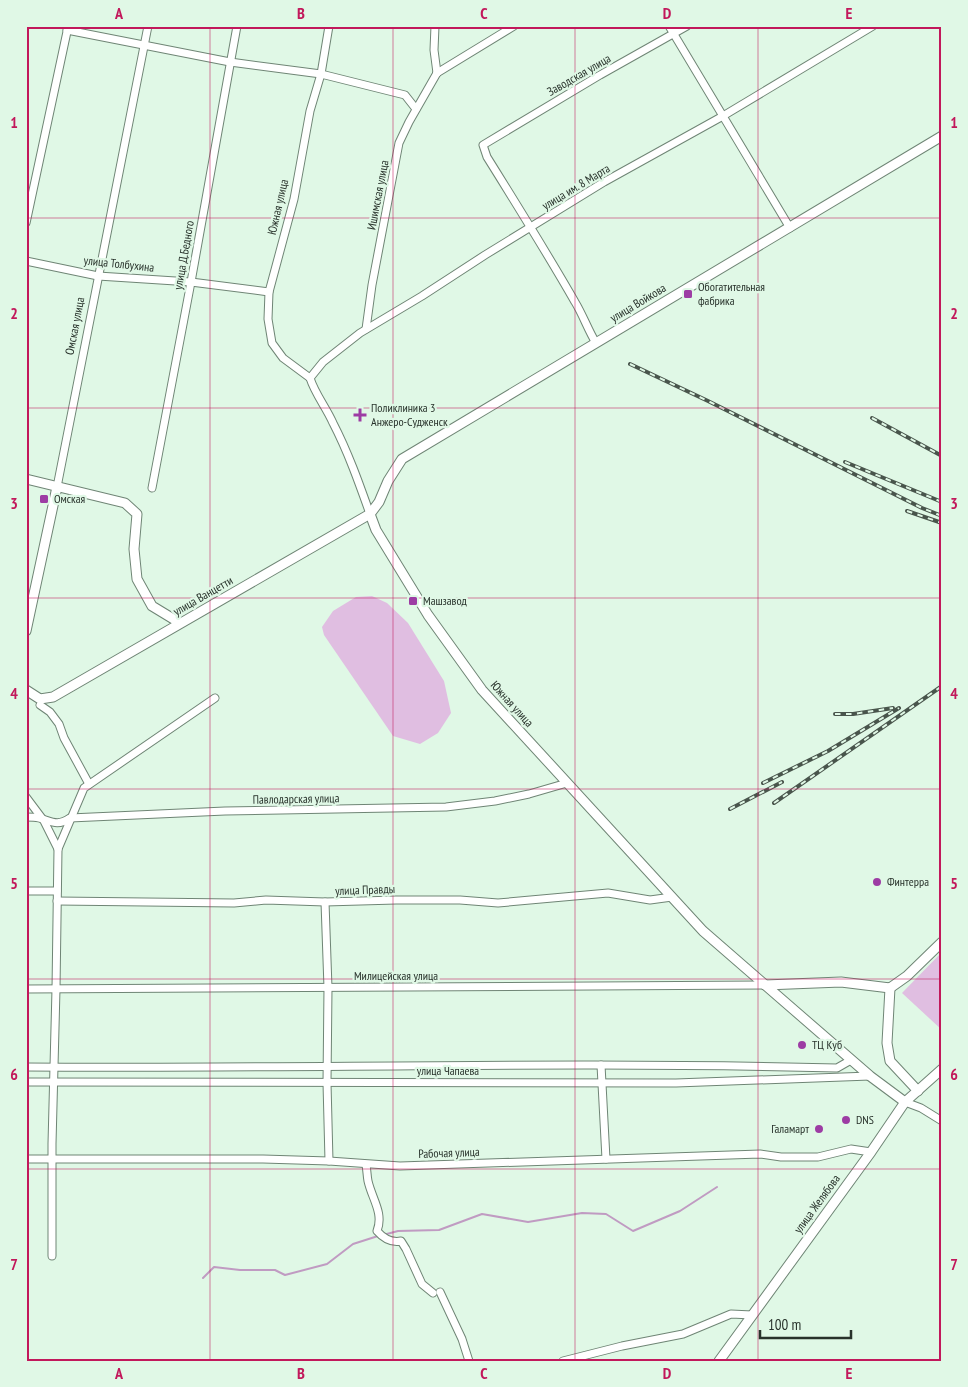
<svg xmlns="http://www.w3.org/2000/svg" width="968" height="1387" font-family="'PT Sans Narrow',sans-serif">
  <rect width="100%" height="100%" fill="#e0f8e6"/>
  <!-- green -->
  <g fill="#e0bee1">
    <path d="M372,596L387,603L408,623L444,681L451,713L438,733L420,744L393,736L324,635L322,627L333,611L356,597Z"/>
    <path d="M942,952V1030L902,993Z"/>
  </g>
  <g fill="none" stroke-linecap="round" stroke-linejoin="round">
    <!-- stream -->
    <g stroke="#c09bc2" stroke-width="2">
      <path d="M383,1235L398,1231L439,1230L482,1214L528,1222L582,1213L606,1214L633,1231L680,1211L717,1187"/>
      <path d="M203,1278L214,1267L240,1270H275L285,1275L327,1264L353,1244L378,1236"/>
    </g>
    <defs>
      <g id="minor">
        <path d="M435,26L434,50L437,73"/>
        <path d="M669,26L790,228"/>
        <path d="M67,30L230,62L321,74L405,95L416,109"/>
        <path d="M437,73L514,26"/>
        <path d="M26,223L68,27"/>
        <path d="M26,261L98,276L191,282L269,292"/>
        <path d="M366,329L372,285L399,143L409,122L437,73"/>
        <path d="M596,343C588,330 583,315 575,302C547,253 517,205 487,157L483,145L600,75L687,26"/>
        <path d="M310,378L283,358L272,343L268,319L269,292L294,199L310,111L321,74L329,26"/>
        <path d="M57,487L148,26"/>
        <path d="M152,488L191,282L237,26"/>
        <path d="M370,514C359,483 348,452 333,423C326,407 315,394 310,378L323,362L360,333L422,296L485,255L604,182L723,116L873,26"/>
        <path d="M40,705L50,712L59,724L64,738L89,784"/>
        <path d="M26,797L44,821L58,849"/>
        <path d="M26,817C30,817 35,817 39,818C51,821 57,827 70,818L225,811L446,807L495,801L529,794L567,783"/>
        <path d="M26,891H57"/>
        <path d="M57,901L234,903L266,900L325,902L396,900H460L498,903L608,893L650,900L672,897"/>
        <path d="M325,902L328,988L327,1083L329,1161"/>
        <path d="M26,989L765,985"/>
        <path d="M601,1065L606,1159"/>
        <path d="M26,1067C296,1069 567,1061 837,1068L851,1060"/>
        <path d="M26,1082L676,1083L870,1076"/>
        <path d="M905,1102L921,1108L942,1121"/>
        <path d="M26,1159H263L329,1161L400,1166L760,1154L781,1157H818L851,1149L871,1152"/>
        <path d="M366,1165C367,1170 367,1176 368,1181C372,1199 384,1213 377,1231C384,1239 391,1243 401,1241L406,1249L422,1284L433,1293"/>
        <path d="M52,1256V1144L56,989L58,849L84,788L215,698"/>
        <path d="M440,1292L462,1339L469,1361"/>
        <path d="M563,1361L622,1346L683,1334L731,1314L752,1315"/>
      </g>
      <g id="tertiary">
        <path d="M26,479L125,503L137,514L134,549L137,579L152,606L180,623"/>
        <path d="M370,514L376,530L428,615L482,690L703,931L870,1076L905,1102"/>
        <path d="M26,631L57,487"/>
        <path d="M26,690L40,699L53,697L370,514L379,502L388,481L402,459L942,136"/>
        <path d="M765,985L841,982L890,988"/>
        <path d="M890,988L887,1043L890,1061L918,1091"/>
        <path d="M890,988L907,976L942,942"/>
        <path d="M719,1361L871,1152L905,1102L942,1069"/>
      </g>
    </defs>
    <!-- minor casing -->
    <use href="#minor" stroke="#6f8575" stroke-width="9"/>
    <!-- tertiary casing -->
    <use href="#tertiary" stroke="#6f8575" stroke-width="11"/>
    <!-- minor -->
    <use href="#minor" stroke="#fff" stroke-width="7"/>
    <!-- tertiary -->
    <use href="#tertiary" stroke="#fff" stroke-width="9"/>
    <defs>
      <g id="rail">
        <path d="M630,364L708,401L922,508L942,516"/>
        <path d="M872,418L942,456"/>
        <path d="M845,462L942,502"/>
        <path d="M907,511L942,523"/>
        <path d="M835,714H853L893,708"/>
        <path d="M763,783L828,751L899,708"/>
        <path d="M774,803L942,686"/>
        <path d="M730,809L782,782"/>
      </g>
    </defs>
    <!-- rail casing -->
    <use href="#rail" stroke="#49554c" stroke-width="4"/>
    <!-- rail -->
    <use href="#rail" stroke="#e0f8e6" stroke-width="2" stroke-dasharray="5.5" stroke-linecap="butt"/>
  </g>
  <!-- grid -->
  <path fill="none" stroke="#c2185b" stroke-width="1" stroke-opacity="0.55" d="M210,26V1361M393,26V1361M575,26V1361M758,26V1361M26,218H942M26,408H942M26,598H942M26,789H942M26,979H942M26,1169H942"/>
  <!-- markers -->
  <g fill="#9d3ca4" stroke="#e0f8e6" stroke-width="2">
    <rect x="683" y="289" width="10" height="10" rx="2.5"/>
    <path d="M357.5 407.5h5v5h5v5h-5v5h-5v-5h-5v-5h5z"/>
    <rect x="39" y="494" width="10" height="10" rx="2.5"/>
    <rect x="408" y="596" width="10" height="10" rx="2.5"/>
    <circle cx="877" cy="882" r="5"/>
    <circle cx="802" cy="1045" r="5"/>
    <circle cx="846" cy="1120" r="5"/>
    <circle cx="819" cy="1129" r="5"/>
  </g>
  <g text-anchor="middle" stroke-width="4.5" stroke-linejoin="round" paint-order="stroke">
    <!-- street labels -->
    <g font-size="12" fill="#28322b" stroke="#e0f8e6">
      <text transform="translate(579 75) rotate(-30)" y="4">Заводская улица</text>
      <text transform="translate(576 187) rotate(-31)" y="4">улица им. 8 Марта</text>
      <text transform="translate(378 195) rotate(-79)" y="4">Ишимская улица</text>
      <text transform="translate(278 207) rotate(-77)" y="4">Южная улица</text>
      <text transform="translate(184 255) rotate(-80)" y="4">улица Д.Бедного</text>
      <text transform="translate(119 264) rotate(6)" y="4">улица Толбухина</text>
      <text transform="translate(638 303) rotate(-31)" y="4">улица Войкова</text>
      <text transform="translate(75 326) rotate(-79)" y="4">Омская улица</text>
      <text transform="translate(203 596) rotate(-30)" y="4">улица Ванцетти</text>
      <text transform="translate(512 704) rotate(48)" y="4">Южная улица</text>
      <text transform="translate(296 799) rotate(-1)" y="4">Павлодарская улица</text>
      <text transform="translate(365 890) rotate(-2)" y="4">улица Правды</text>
      <text x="396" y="980">Милицейская улица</text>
      <text x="448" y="1075">улица Чапаева</text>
      <text transform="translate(449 1153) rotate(-2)" y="4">Рабочая улица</text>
      <text transform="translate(817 1204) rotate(-54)" y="4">улица Желябова</text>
    </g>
    <!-- poi labels -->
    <g font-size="12" fill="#28322b" stroke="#e0f8e6" text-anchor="start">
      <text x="698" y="291">Обогатительная<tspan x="698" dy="14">фабрика</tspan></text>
      <text x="371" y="412">Поликлиника 3<tspan x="371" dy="14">Анжеро-Судженск</tspan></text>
      <text x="54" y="503">Омская</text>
      <text x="423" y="605">Машзавод</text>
      <text x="887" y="886">Финтерра</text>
      <text x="812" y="1049">ТЦ Куб</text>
      <text x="856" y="1124">DNS</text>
      <text x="809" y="1133" text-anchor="end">Галамарт</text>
    </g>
  </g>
  <!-- border -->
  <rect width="968" height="1387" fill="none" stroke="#e0f8e6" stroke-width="55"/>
  <!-- scale -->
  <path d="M760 1330v8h91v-8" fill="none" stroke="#28322b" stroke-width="2.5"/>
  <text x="768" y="1330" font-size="15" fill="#28322b" stroke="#e0f8e6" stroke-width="4" paint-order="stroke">100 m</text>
  <rect x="28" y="28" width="912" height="1332" fill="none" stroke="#c2185b" stroke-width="2"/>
  <g font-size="16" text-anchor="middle" font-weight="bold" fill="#c2185b">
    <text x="119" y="19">A</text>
    <text x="301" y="19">B</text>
    <text x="484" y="19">C</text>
    <text x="667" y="19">D</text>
    <text x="849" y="19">E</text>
    <text x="14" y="128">1</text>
    <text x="954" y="128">1</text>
    <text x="14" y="319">2</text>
    <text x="954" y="319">2</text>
    <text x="14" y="509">3</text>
    <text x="954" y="509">3</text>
    <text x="14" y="699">4</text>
    <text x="954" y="699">4</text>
    <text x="14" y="889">5</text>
    <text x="954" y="889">5</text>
    <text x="14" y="1080">6</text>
    <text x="954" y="1080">6</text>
    <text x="14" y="1270">7</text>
    <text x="954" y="1270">7</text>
    <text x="119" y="1379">A</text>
    <text x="301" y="1379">B</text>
    <text x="484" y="1379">C</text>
    <text x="667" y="1379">D</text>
    <text x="849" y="1379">E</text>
  </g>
</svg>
